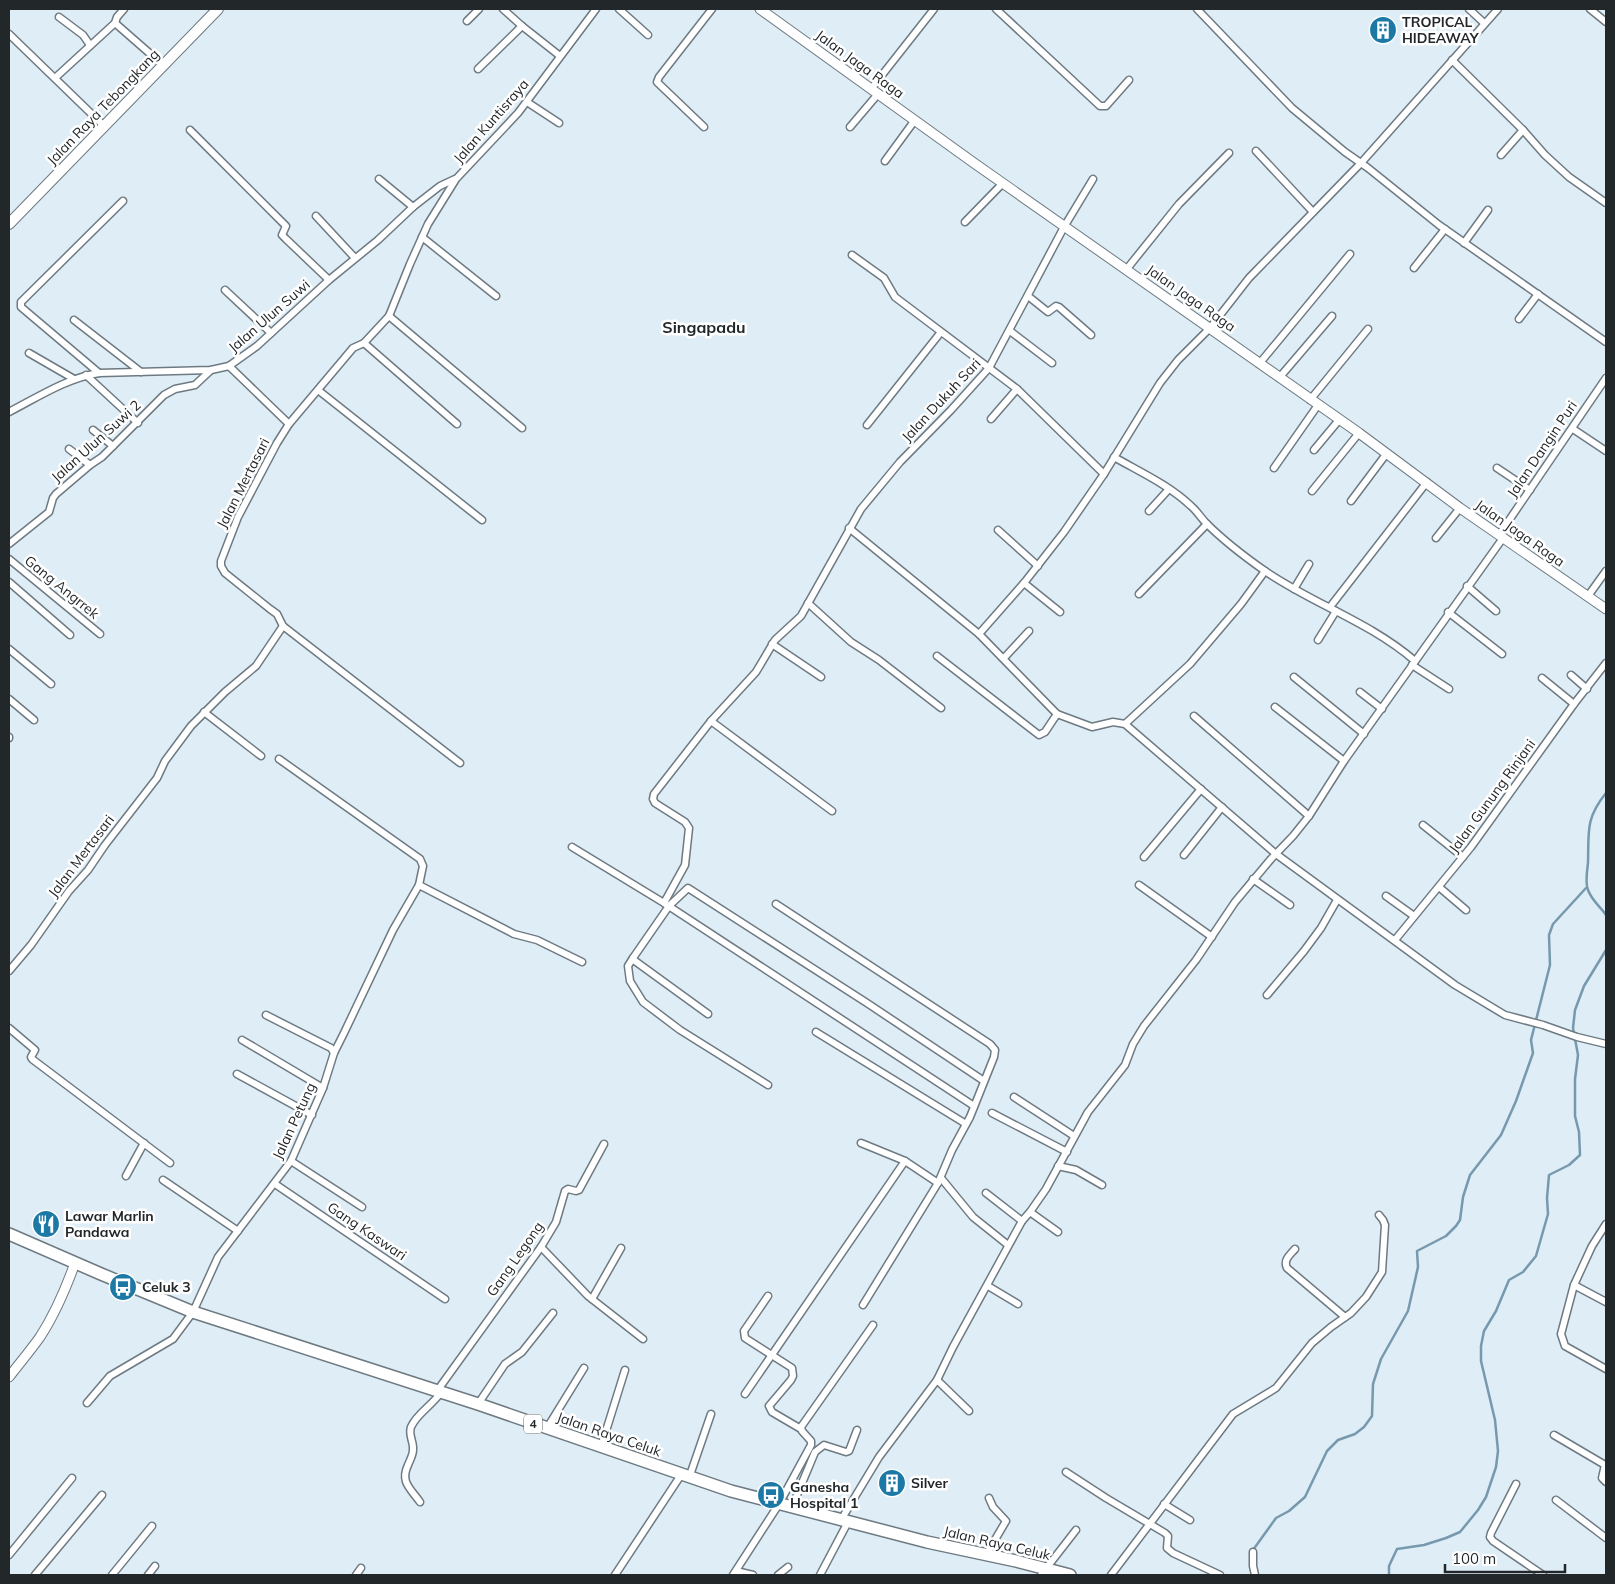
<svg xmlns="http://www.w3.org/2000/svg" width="1615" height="1584" viewBox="0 0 1615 1584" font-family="Mulish,sans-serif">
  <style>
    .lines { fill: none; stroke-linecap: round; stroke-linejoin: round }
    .stream { stroke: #7799ae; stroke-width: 2.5 }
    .street-casing { stroke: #6e7a82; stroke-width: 9 }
    .secondary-casing { stroke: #6e7a82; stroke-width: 11 }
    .primary-casing { stroke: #6e7a82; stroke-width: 12 }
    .highway-casing { stroke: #6e7a82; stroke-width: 14 }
    .street { stroke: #fff; stroke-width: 6 }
    .secondary { stroke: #fff; stroke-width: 9 }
    .primary { stroke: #fff; stroke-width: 10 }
    .highway { stroke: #fff; stroke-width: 11 }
    .labels { text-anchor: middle; stroke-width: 5; stroke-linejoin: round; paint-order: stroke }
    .shield { fill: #fff; stroke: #64686a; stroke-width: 1 }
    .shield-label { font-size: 12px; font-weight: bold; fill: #22272a }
    .poi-label { font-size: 14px; font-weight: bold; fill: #22272a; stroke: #fff; text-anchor: start }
    .street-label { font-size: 14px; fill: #22272a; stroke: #fff }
    .quarter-label { font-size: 16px; font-weight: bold; fill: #22272a; stroke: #fff }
  </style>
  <rect width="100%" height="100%" fill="#dfedf6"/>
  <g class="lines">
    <g class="stream">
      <path d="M1606,793C1585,819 1589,832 1588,863C1587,871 1585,883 1588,890C1592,901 1600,906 1606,915"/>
      <polyline points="1253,1550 1276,1518 1289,1511 1305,1497 1327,1451 1338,1440 1355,1434 1364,1427 1372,1416 1373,1384 1381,1359 1408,1311 1418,1267 1417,1251 1446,1236 1456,1226 1460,1220 1463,1197 1470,1175 1501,1135 1516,1101 1533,1053 1531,1040 1550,965 1549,935 1553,924 1586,888"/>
      <polyline points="1389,1575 1389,1566 1397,1549 1424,1545 1446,1538 1460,1532 1478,1510 1486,1497 1496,1467 1498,1451 1495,1420 1481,1361 1481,1346 1484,1331 1496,1311 1509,1280 1523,1272 1536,1256 1548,1214 1547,1198 1549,1175 1569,1165 1580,1155 1579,1132 1575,1116 1575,1079 1578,1055 1573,1028 1575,1010 1584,986 1606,950"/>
    </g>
    <g class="street-casing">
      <g id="street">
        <polyline points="503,9 522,26 560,56"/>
        <polyline points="619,9 648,35"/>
        <polyline points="996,9 1100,106 1106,106 1129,80"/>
        <polyline points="1197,9 1292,108 1345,152 1368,168 1439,225 1606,342"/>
        <polyline points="1469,9 1484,23"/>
        <polyline points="1590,9 1606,22"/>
        <polyline points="59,17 83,35 90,45"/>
        <polyline points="467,21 479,9"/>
        <polyline points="115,23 163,65"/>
        <polyline points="9,34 103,125"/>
        <polyline points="1452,60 1523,130 1545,155 1569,177 1606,203"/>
        <polyline points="478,69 522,26"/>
        <polyline points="55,78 115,23 117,17 124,9"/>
        <polyline points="871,89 934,9"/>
        <polyline points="527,102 559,123"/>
        <polyline points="704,127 657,82 659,77 712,9"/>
        <polyline points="850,127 878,94"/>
        <polyline points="190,130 286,226 282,235 286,239 329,280"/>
        <polyline points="1256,151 1313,212"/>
        <polyline points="1501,155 1523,130"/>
        <polyline points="885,161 915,120"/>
        <polyline points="379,179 413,207"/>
        <polyline points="316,216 355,258"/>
        <polyline points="965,222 1003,183"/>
        <polyline points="422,237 496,296"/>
        <polyline points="1464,243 1488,210"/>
        <polyline points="852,255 884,278 895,297 1017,389 1104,474"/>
        <polyline points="1414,268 1445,229"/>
        <polyline points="1126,270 1179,204 1229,153"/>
        <polyline points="225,290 271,333"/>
        <polyline points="1028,296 1048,312 1056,306 1059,307 1091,335"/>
        <polyline points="389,316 522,428"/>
        <polyline points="1519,319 1538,294"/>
        <polyline points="74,320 141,372"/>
        <polyline points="1010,331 1052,363"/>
        <polyline points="364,343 457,424"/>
        <polyline points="29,353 74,379"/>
        <polyline points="1259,364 1350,254"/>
        <polyline points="229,366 289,424"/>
        <polyline points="99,373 21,307 21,302 123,201"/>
        <polyline points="86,375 138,423"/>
        <polyline points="1279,378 1332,316"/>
        <polyline points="318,390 482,520"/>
        <polyline points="1310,400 1368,329"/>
        <path d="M9,412C38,397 67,378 99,373L211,370L229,366L257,346L329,280L378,240L413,207L440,186L455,179"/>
        <polyline points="991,419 1017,389"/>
        <polyline points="867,425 941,332"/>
        <polyline points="1573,429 1606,451"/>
        <polyline points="93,430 113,446"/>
        <polyline points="69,449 90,465"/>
        <polyline points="1314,450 1339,420"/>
        <path d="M1114,457C1140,472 1169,485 1191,506C1197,511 1201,518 1206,523C1224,541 1245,557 1265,571C1313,604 1370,622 1415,661"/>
        <polyline points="1274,468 1318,405"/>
        <polyline points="1497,468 1530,490"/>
        <polyline points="1312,491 1359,433"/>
        <polyline points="1351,501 1387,453"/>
        <polyline points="1149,511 1169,489"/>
        <polyline points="849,528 979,634 1057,714 1092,727 1113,722 1125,724 1276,854 1455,985 1505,1015 1543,1025 1577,1037 1606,1044"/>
        <polyline points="998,530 1038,566"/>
        <polyline points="1499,535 1606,378"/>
        <polyline points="1436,538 1460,508"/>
        <polyline points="9,544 49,512 53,498 56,494 90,465 102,457 164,395 175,389 195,385 211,370"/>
        <polyline points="9,559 100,634"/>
        <polyline points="9,582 70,635"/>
        <polyline points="1024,583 1060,612"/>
        <polyline points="1467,586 1496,611"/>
        <polyline points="1294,589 1309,564"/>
        <polyline points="1139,594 1207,524"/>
        <polyline points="1588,596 1606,571"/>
        <polyline points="808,603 851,642 879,660 941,708"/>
        <polyline points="1330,607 1427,482"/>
        <polyline points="1448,612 1502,654"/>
        <polyline points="979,634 1024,583 1064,532 1104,474 1160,383 1178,360 1210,328 1249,278 1361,163 1498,9"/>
        <polyline points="1318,640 1336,611"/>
        <polyline points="772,644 821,677"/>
        <polyline points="9,649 51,684"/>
        <polyline points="937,656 1039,735 1045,732 1057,714"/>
        <polyline points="1004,658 1029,631"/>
        <polyline points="1412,665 1449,689"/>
        <polyline points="1571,675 1587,689"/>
        <polyline points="1294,677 1364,734"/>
        <polyline points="1542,678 1574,704"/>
        <polyline points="1360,692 1382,709"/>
        <polyline points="9,699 34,720"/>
        <polyline points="1275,707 1344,761"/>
        <polyline points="204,712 261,756"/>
        <polyline points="1194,716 1309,816"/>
        <polyline points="711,721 832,811"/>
        <polyline points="1125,724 1190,664 1241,604 1265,571"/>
        <polyline points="9,737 9,738"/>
        <polyline points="460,763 283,626 277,614 270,609 225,573 221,566 221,561 238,517 277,443 289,424 353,348 364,343 389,316 410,264 428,224 456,179 518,113 596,9"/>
        <polyline points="1423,825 1463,857"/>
        <polyline points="572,847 664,903 974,1106"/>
        <polyline points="1184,855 1222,807"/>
        <polyline points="1144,857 1201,789"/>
        <polyline points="1253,879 1290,905"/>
        <polyline points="419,885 514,934 537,940 582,962"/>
        <polyline points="1139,885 1212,937"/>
        <polyline points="1439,887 1466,910"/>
        <polyline points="1386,896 1414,916"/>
        <polyline points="664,903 685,865 689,828 685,822 655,803 653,799 654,794 711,721 756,672 775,640 801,616 861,509 900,462 951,410 989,368 1064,227 1093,179"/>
        <polyline points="776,904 990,1044 995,1050 994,1057 970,1117 952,1150 938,1183 905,1161 861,1143"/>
        <polyline points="1395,940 1471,847 1574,704 1606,663"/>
        <polyline points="633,958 628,966 630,981 643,1002 680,1030 768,1085"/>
        <polyline points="9,971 31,945 69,891 88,870 105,845 157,778 165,761 191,726 225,692 256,666 283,626"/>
        <polyline points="1267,995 1304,951 1321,928 1337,900"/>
        <polyline points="708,1014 635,961 633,958 669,906 688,888 867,1003 984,1081"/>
        <polyline points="266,1015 331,1048 334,1053"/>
        <polyline points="9,1028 35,1050 31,1057 32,1059 170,1163"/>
        <polyline points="816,1032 966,1124"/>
        <polyline points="242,1040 323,1088"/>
        <polyline points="237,1074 312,1115"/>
        <polyline points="1014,1097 1074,1136"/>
        <polyline points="992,1113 1067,1152"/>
        <polyline points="291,1161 362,1207"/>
        <polyline points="1058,1166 1076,1170 1102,1185"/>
        <polyline points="126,1176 144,1143"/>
        <polyline points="941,1178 973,1217 1008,1245"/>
        <polyline points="163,1180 238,1231"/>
        <polyline points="275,1184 445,1299"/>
        <polyline points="986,1193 1022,1221"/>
        <polyline points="1030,1212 1058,1232"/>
        <polyline points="1606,1224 1592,1246 1574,1285 1561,1334 1565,1346 1606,1369"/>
        <polyline points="541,1247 588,1296 643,1339"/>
        <path d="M1295,1249C1290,1255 1283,1260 1287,1268L1345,1317"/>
        <polyline points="1574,1285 1606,1302"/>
        <polyline points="988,1286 1018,1304"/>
        <polyline points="768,1296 744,1331 745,1338 792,1368 793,1376 791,1380 769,1406 772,1412 801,1429"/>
        <polyline points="592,1299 621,1248"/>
        <polyline points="863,1305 938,1183"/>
        <polyline points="937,1380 969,1411"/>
        <polyline points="437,1391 541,1247 556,1222 565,1191 568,1189 576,1191 579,1190 604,1144"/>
        <polyline points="745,1394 905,1161"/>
        <polyline points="87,1403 110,1376 173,1339 193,1312 218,1257 291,1161 323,1088 334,1053 344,1033 393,930 419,885 423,866 420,859 279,759"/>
        <polyline points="478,1404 505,1364 522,1352 553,1313"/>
        <polyline points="547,1428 584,1368"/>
        <polyline points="1554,1435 1605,1465 1602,1478 1606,1482"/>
        <polyline points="601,1447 625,1370"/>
        <polyline points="1066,1472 1106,1498 1165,1533 1168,1536 1167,1548 1173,1553 1220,1575"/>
        <polyline points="689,1478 711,1414"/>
        <polyline points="1516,1484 1491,1533 1490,1537 1493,1541 1543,1575"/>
        <polyline points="1556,1500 1606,1538"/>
        <path d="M420,1502C410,1488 400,1482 408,1465C410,1460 413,1455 413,1450C414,1442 408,1435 411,1427C417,1413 433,1405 441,1392"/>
        <polyline points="1164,1504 1190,1520"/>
        <polyline points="792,1507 815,1452 824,1445 846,1452 849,1451 857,1430"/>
        <polyline points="841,1520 879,1457 937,1380 953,1347 1022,1221 1030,1212 1046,1189 1088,1112 1125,1065 1133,1044 1144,1026 1196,960 1235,902 1271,859 1293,836 1309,816 1344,761 1503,538"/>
        <polyline points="1253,1552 1253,1566 1255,1575"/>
        <polyline points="9,1555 72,1478"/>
        <polyline points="986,1555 1006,1521 993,1507 989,1498"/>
        <polyline points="736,1571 753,1575"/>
        <polyline points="35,1575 102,1495"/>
        <polyline points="112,1575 152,1526"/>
        <polyline points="148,1575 155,1566"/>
        <polyline points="356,1575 361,1568"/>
        <polyline points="615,1575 681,1475"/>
        <polyline points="733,1575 779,1504 811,1445 811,1441 802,1431 801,1427 873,1325"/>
        <polyline points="778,1575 788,1567"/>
        <polyline points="820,1575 848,1522"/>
        <polyline points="1041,1575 1076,1530"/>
        <polyline points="1111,1575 1233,1414 1276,1388 1312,1343 1331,1327 1351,1313 1366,1297 1382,1272 1385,1225 1383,1220 1379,1215"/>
      </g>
    </g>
    <g class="secondary-casing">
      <g id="secondary">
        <polyline points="760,9 974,163 1359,433 1460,508 1606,609"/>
        <path d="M9,1377C19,1364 30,1351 40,1337C55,1314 66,1288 75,1263"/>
      </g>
    </g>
    <g class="primary-casing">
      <polyline id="primary" points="9,224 218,9"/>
    </g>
    <g class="highway-casing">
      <polyline id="highway" points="9,1234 101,1274 193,1312 478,1404 731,1491 927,1542 1016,1561 1070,1575"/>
    </g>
    <use href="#street" class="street"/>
    <use href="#secondary" class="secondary"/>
    <use href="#primary" class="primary"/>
    <use href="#highway" class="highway"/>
  </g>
  <defs>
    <g id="building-disc" transform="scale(1.4375)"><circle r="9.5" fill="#1c79a6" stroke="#fff"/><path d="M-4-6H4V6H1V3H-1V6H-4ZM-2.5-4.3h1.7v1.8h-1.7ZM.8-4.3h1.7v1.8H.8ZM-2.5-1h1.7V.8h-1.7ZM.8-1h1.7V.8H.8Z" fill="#fff"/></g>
    <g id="restaurant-disc" transform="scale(1.4375)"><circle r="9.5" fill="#1c79a6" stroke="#fff"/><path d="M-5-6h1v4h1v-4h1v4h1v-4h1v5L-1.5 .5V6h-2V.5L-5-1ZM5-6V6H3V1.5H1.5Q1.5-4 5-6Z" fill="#fff"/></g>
    <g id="bus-disc" transform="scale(1.4375)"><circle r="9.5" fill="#1c79a6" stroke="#fff"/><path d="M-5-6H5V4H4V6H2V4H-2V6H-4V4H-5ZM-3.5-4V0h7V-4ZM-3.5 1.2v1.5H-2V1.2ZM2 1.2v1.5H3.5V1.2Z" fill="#fff"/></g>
  </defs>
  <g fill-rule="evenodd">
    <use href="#building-disc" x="1383" y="30"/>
    <use href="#restaurant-disc" x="46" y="1224"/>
    <use href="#bus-disc" x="123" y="1287"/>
    <use href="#building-disc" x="892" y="1483"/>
    <use href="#bus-disc" x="771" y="1495"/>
  </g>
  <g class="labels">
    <rect class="shield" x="524" y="1414.5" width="18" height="19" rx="4"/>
    <g class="shield-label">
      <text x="533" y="1428">4</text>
    </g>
    <g class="poi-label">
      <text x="1402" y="27">TROPICAL<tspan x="1402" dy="16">HIDEAWAY</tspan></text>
      <text x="65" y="1221">Lawar Marlin<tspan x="65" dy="16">Pandawa</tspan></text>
      <text x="142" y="1292">Celuk 3</text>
      <text x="911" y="1488">Silver</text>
      <text x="790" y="1492">Ganesha<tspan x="790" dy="16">Hospital 1</tspan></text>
    </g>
    <g class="street-label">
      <text transform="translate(860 64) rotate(36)" y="5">Jalan Jaga Raga</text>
      <text transform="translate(103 107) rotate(-46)" y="5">Jalan Raya Tebongkang</text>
      <text transform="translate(491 121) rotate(-49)" y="5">Jalan Kuntisraya</text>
      <text transform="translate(1191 298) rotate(35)" y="5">Jalan Jaga Raga</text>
      <text transform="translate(269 316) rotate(-41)" y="5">Jalan Ulun Suwi</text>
      <text transform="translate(941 400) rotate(-47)" y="5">Jalan Dukuh Sari</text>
      <text transform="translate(96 441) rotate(-42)" y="5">Jalan Ulun Suwi 2</text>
      <text transform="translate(1542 449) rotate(-56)" y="5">Jalan Dangin Puri</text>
      <text transform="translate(243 483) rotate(-63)" y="5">Jalan Mertasari</text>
      <text transform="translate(1520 533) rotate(35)" y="5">Jalan Jaga Raga</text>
      <text transform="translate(62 587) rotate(39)" y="5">Gang Angrrek</text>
      <text transform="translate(1492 796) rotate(-54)" y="5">Jalan Gunung Rinjani</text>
      <text transform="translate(81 856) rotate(-53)" y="5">Jalan Mertasari</text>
      <text transform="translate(294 1121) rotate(-65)" y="5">Jalan Petung</text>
      <text transform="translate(367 1231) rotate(34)" y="5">Gang Kaswari</text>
      <text transform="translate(515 1259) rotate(-55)" y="5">Gang Legong</text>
      <text transform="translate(609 1434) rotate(19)" y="5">Jalan Raya Celuk</text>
      <text transform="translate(997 1543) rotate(13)" y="5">Jalan Raya Celuk</text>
    </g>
    <g class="quarter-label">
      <text x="704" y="333">Singapadu</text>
    </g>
  </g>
  <rect width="1615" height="1584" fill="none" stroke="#22272a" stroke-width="20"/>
  <path d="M1445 1564v8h120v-8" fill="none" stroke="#22272a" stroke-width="2.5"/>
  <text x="1452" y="1564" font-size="15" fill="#22272a" stroke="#ffffff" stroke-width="4" paint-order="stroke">100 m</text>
</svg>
